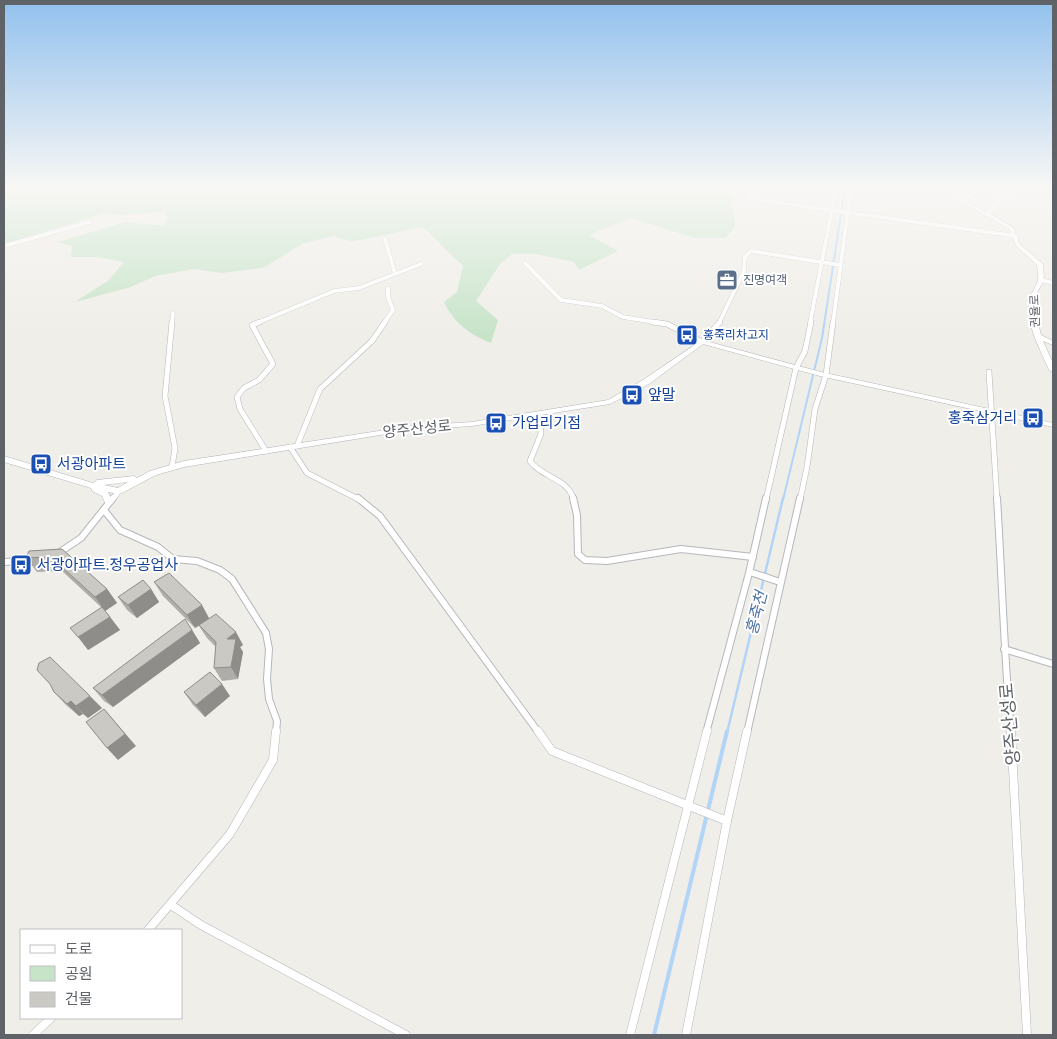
<svg xmlns="http://www.w3.org/2000/svg" width="1057" height="1039" viewBox="0 0 1057 1039" font-family="'PT Sans','Noto Sans KR',sans-serif">
  <style>
    .green { fill: #c7e4c9 }
    .lines { fill: none; stroke-linecap: round; stroke-linejoin: round }
    .stream-far2 { stroke: #b1d4f7; stroke-width: 2 }
    .stream-far1 { stroke: #b1d4f7; stroke-width: 2.5 }
    .stream { stroke: #b1d4f7; stroke-width: 4 }
    .street-far3-casing { stroke: #b5b7bb; stroke-width: 4.5 }
    .street-far2-casing { stroke: #b5b7bb; stroke-width: 6 }
    .street-far1-casing { stroke: #b5b7bb; stroke-width: 8 }
    .street-casing { stroke: #b5b7bb; stroke-width: 9 }
    .secondary-casing { stroke: #b4b6ba; stroke-width: 1 }
    .street-far3 { stroke: #fff; stroke-width: 4 }
    .street-far2 { stroke: #fff; stroke-width: 5 }
    .street-far1 { stroke: #fff; stroke-width: 6 }
    .street { stroke: #fff; stroke-width: 8 }
    .secondary { fill: #fff; fill-rule: evenodd }
    .wall { fill: #afada9 }
    .shaded-wall { fill: #8e8d89 }
    .building { fill: #cbc9c4; stroke: #8e8d89 }
    .labels { text-anchor: middle; stroke-width: 4; stroke-linejoin: round; paint-order: stroke }
    .far-service-label { font-size: 12px; fill: #4e5e75; stroke: #fff; text-anchor: start }
    .far-street-label { font-size: 12px; fill: #5f6266; stroke: #fff }
    .far-transit-label { font-size: 12px; fill: #164399; stroke: #fff; text-anchor: start }
    .transit-label { font-size: 15px; fill: #164399; stroke: #fff; text-anchor: start }
    .street-label { font-size: 15px; fill: #5f6266; stroke: #fff }
    .water-label { font-size: 16px; font-style: italic; fill: #4d74a8; stroke: #fff }
    .near-street-label { font-size: 18px; fill: #5f6266; stroke: #fff }
  </style>
  <rect width="100%" height="100%" fill="#efeee8"/>
  <path class="green" d="M19,188H719L731,196L735,227L725,238H695L631,218L589,235L618,251L579,270L574,262L536,254H512L500,264L476,301L498,320L491,343C469,334 454,323 444,302L457,292L463,266L423,227L351,242L334,236L302,244L263,268L222,273L194,269L155,276L131,287L75,302L109,280L124,262L97,257H71L72,246L57,242L126,222L163,226L168,217L164,212L124,215L102,214L4,244V195Z"/>
  <g class="lines">
    <polyline class="stream-far2" points="783,500 822,338 845,188"/>
    <polyline class="stream-far1" points="727,733 783,498"/>
    <polyline class="stream" points="654,1035 727,731"/>
    <g class="street-far3-casing">
      <g id="street-far3">
        <polyline points="754,188 748,195 751,199 1016,236"/>
        <polyline points="964,201 979,188"/>
        <polyline points="988,214 999,199 1019,188"/>
        <polyline points="385,239 395,274"/>
        <polyline points="4,246 90,222"/>
        <polyline points="525,263 561,300 602,306 623,317 660,323"/>
        <polyline points="1041,280 1053,283"/>
        <polyline points="172,323 173,313"/>
        <polyline points="257,323 334,291 359,288 421,264"/>
        <polyline points="384,323 393,310 388,297 388,288"/>
        <polyline points="719,323 744,271 745,257 751,251 840,265"/>
        <polyline points="810,323 836,188"/>
        <polyline points="833,323 851,188"/>
      </g>
    </g>
    <g class="street-far2-casing">
      <g id="street-far2">
        <polyline points="260,322 252,325 273,364 259,380 244,388 237,397 240,409 266,451"/>
        <polyline points="652,322 667,324 702,342 720,322"/>
        <polyline points="989,372 997,500"/>
        <path d="M539,414L541,434L530,461C542,478 567,477 574,500"/>
        <polyline points="297,446 320,389 372,341 385,322"/>
        <polyline points="290,447 307,473 360,500"/>
        <polyline points="172,467 175,448 165,396 172,322"/>
        <polyline points="112,500 119,491"/>
        <polyline points="766,500 796,368 805,351 811,322"/>
        <polyline points="800,500 807,467 815,409 826,375 833,322"/>
      </g>
    </g>
    <g class="street-far1-casing">
      <g id="street-far1">
        <polyline points="358,498 380,516 539,733"/>
        <polyline points="573,498 577,515 578,554 585,560 607,561 681,549 753,557"/>
        <path d="M997,498C1002,577 1004,655 1011,733"/>
        <polyline points="104,510 120,530 158,547 173,559 197,561 220,570 232,579 266,633 269,649 267,679 269,699 277,721 276,733"/>
        <polyline points="57,554 81,538 113,498"/>
        <polyline points="4,562 34,560"/>
        <polyline points="750,572 780,582"/>
        <polyline points="1004,649 1053,664"/>
        <polyline points="706,733 749,573 766,498"/>
        <polyline points="747,733 800,498"/>
      </g>
    </g>
    <g class="street-casing">
      <g id="street">
        <polyline points="538,731 552,751 727,821"/>
        <polyline points="1011,731 1027,1035"/>
        <polyline points="171,905 201,925 406,1035"/>
        <polyline points="148,930 230,834 273,760 276,731"/>
        <polyline points="33,1035 51,1018"/>
        <polyline points="630,1035 707,731"/>
        <polyline points="686,1035 727,821 747,731"/>
      </g>
    </g>
    <g class="secondary-casing">
      <g id="secondary">
        <path d="M937,188H943L1013,227L1020,244L1043,264L1044,280L1038,291L1035,302L1036,314L1041,335L1053,341V345L1043,341L1053,363V372L1049,370C1040,349 1027,327 1029,303C1030,293 1036,288 1038,280C1039,276 1037,269 1037,265L1016,246L1009,229Z"/>
        <path d="M702,340L821,372L1053,423V427L820,376L703,344L649,384L610,404L472,426L411,430L184,467L156,475L122,493L119,494L108,492L113,503L109,506L106,505L102,496L92,491L91,488L4,462V456L93,483L97,480L134,476L137,478L150,471L184,461L411,426L472,422L608,400L643,380ZM128,482L118,488L104,485Z"/>
      </g>
    </g>
    <use href="#street-far3" class="street-far3"/>
    <use href="#street-far2" class="street-far2"/>
    <use href="#street-far1" class="street-far1"/>
    <use href="#street" class="street"/>
    <use href="#secondary" class="secondary"/>
  </g>
  <g class="wall">
    <polygon points="62,549 107,589 117,603 105,611 103,608 120,630 88,650 102,608 62,571 37,572 26,558"/>
    <polygon points="154,582 209,618 243,645 240,647 243,652 238,679 222,681 214,668 216,647 207,638 199,626 195,628 163,596"/>
    <polygon points="151,589 159,602 137,618 127,610 118,597"/>
    <polygon points="192,630 200,643 113,707 104,701 93,688"/>
    <polygon points="50,684 102,708 88,718 83,714 79,716 66,705 54,692"/>
    <polygon points="184,692 230,696 205,717 193,705"/>
  </g>
  <g class="shaded-wall">
    <polygon points="107,589 117,603 105,611 95,597"/>
    <polygon points="151,589 159,602 137,618 128,605"/>
    <polygon points="202,605 209,618 195,628 187,615"/>
    <polygon points="110,617 120,630 88,650 78,637"/>
    <polygon points="192,630 200,643 113,707 102,695"/>
    <polygon points="236,632 243,645 240,647 243,652 238,679 231,667 227,639"/>
    <polygon points="222,684 230,696 205,717 196,705"/>
    <polygon points="90,696 102,708 88,718 76,706"/>
    <polygon points="71,701 83,714 79,716 67,704"/>
    <polygon points="104,709 136,746 118,760 107,748"/>
  </g>
  <g class="building">
    <polygon points="62,549 107,589 95,597 51,557 26,558 29,551"/>
    <polygon points="169,573 202,605 187,615 154,582"/>
    <polygon points="143,580 151,589 128,605 118,597"/>
    <polygon points="102,607 110,617 78,637 70,628"/>
    <polygon points="216,614 236,632 227,639 236,639 231,667 214,668 216,642 199,625"/>
    <polygon points="185,619 192,630 102,695 93,688"/>
    <polygon points="50,657 90,696 76,706 71,701 67,704 54,692 50,684 37,670 39,663"/>
    <polygon points="210,672 222,684 196,705 184,692"/>
    <polygon points="104,709 125,734 107,748 86,722"/>
  </g>
  <linearGradient id="sky" x2="0" y2="1"><stop stop-color="#92c1ee"/><stop offset="0.56" stop-color="#f8f7f5"/><stop offset="1" stop-color="#f8f7f5" stop-opacity="0"/></linearGradient>
  <rect width="1057" height="334" fill="url(#sky)"/>
  <defs>
    <g id="office-square" transform="scale(1.125)"><rect x="-9" y="-9" width="18" height="18" rx="4" fill="#5c6f8a" stroke="#fff"/><path d="M-6-3h4V-5.5h4V-3h4V5H-6ZM-1-4.5V-3h2v-1.5ZM-6 0V1H6V0Z" fill="#fff"/></g>
    <g id="bus-square" transform="scale(1.125)"><rect x="-9" y="-9" width="18" height="18" rx="4" fill="#1a4fb4" stroke="#fff"/><path d="M-5-6H5V4H4V6H2V4H-2V6H-4V4H-5ZM-3.5-4V0h7V-4ZM-3.5 1.2v1.5H-2V1.2ZM2 1.2v1.5H3.5V1.2Z" fill="#fff"/></g>
  </defs>
  <g fill-rule="evenodd">
    <use href="#office-square" x="727" y="280"/>
    <use href="#bus-square" x="687" y="335"/>
    <use href="#bus-square" x="632" y="395"/>
    <use href="#bus-square" x="1033" y="418"/>
    <use href="#bus-square" x="496" y="423"/>
    <use href="#bus-square" x="41" y="464"/>
    <use href="#bus-square" x="21" y="565"/>
  </g>
  <g class="labels">
    <g class="far-service-label">
      <text x="743" y="284">진명여객</text>
    </g>
    <g class="far-street-label">
      <text transform="translate(1035 311) rotate(-92)" y="4">권율로</text>
    </g>
    <g class="far-transit-label">
      <text x="703" y="339">홍죽리차고지</text>
    </g>
    <g class="transit-label">
      <text x="648" y="400">앞말</text>
      <text x="1017" y="423" text-anchor="end">홍죽삼거리</text>
      <text x="512" y="428">가업리기점</text>
      <text x="57" y="469">서광아파트</text>
      <text x="37" y="570">서광아파트.정우공업사</text>
    </g>
    <g class="street-label">
      <text transform="translate(417 429) rotate(-6)" y="5">양주산성로</text>
    </g>
    <g class="water-label">
      <text transform="translate(756 613) rotate(-76)" y="6">홍죽천</text>
    </g>
    <g class="near-street-label">
      <text transform="translate(1010 724) rotate(-95)" y="6">양주산성로</text>
    </g>
  </g>
  <rect width="1057" height="1039" fill="none" stroke="#5f6266" stroke-width="10"/>
  <rect x="20" y="929" width="162" height="90" fill="#ffffff" stroke="#bfc0c2"/>
  <rect x="30" y="945" width="25" height="8" fill="#ffffff" stroke="#bfc0c2"/>
  <text x="65" y="954" font-size="15" fill="#5f6266">도로</text>
  <rect x="30" y="966" width="25" height="15" fill="#c7e4c9" stroke="#bfc0c2"/>
  <text x="65" y="979" font-size="15" fill="#5f6266">공원</text>
  <rect x="30" y="992" width="25" height="15" fill="#cbc9c4" stroke="#bfc0c2"/>
  <text x="65" y="1004" font-size="15" fill="#5f6266">건물</text>
</svg>
